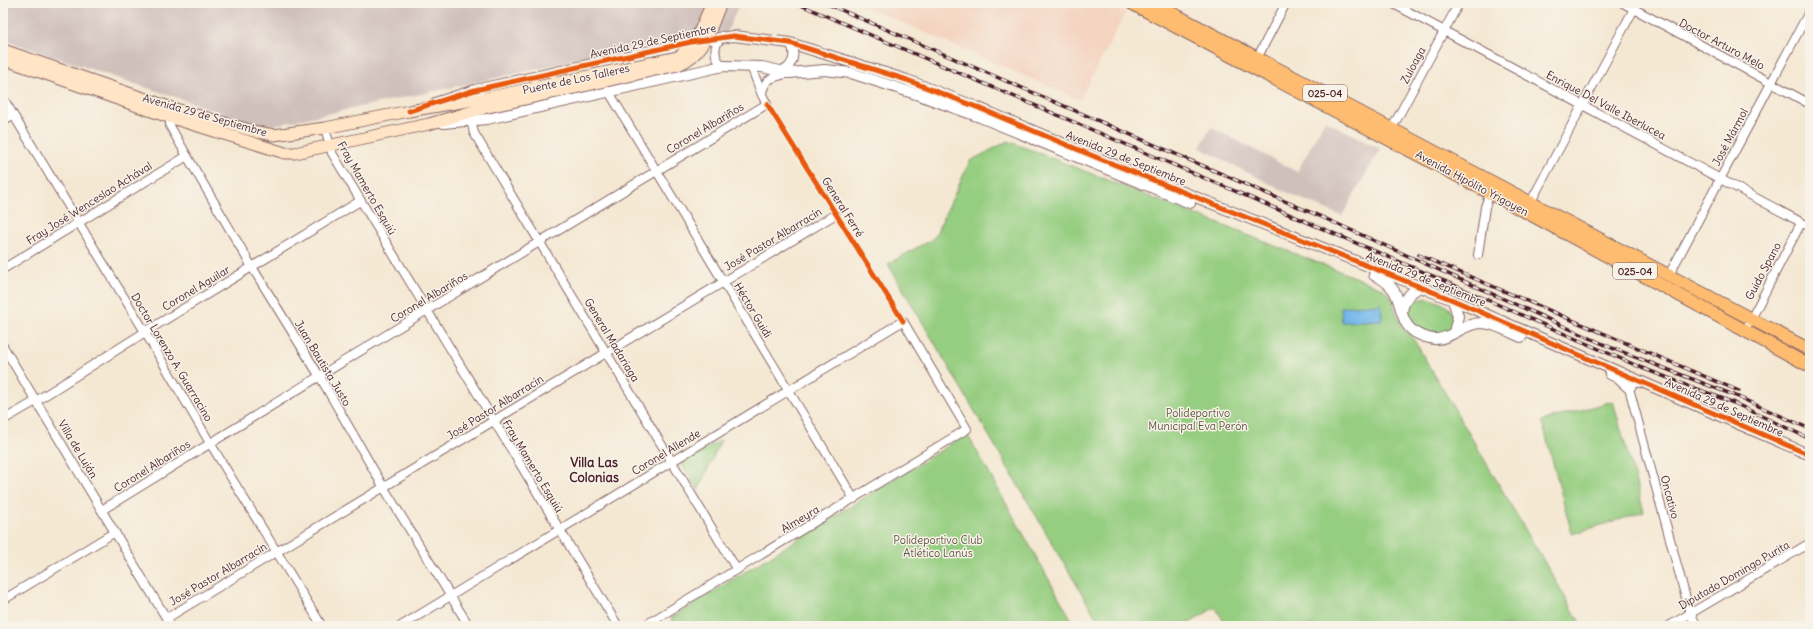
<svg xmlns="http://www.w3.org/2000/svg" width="1813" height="629" viewBox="0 0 1813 629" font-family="Delius,sans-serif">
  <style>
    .built { fill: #f4d3c0 }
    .industrial { fill: #d0c0bc }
    .green { fill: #96ce81; stroke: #707656 }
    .water { fill: #75b8eb; stroke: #606c8b }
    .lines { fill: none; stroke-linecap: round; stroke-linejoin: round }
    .minor-casing { stroke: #866566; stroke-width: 10 }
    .tertiary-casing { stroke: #866566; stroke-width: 12 }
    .secondary-casing { stroke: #866566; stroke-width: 13 }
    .primary-casing { stroke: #866566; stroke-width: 14 }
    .minor { stroke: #fff; stroke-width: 8 }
    .tertiary { stroke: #fff; stroke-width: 10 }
    .secondary { stroke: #ffe4c6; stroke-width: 11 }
    .primary { stroke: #febc70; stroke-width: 12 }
    .rail-casing { stroke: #4a1f2b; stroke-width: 3.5 }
    .rail { stroke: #f7f3e8; stroke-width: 2; stroke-dasharray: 6; stroke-linecap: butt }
    .secondary-bridge-casing { stroke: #866566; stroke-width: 13; stroke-linecap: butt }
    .secondary-bridge { stroke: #ffe4c6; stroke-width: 11 }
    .cycleway-casing { stroke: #f7f3e8; stroke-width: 8 }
    .cycleway { stroke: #e8590c; stroke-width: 5 }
    .labels { text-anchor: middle; stroke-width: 3; stroke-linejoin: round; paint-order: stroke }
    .shield { fill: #f7f3e8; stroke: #7e5f64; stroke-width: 1 }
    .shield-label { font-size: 10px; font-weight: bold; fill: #4a1f2b }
    .street-label { font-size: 11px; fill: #4a1f2b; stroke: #f7f3e8 }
    .park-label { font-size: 11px; fill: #615445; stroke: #f7f3e8 }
    .quarter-label { font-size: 13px; font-weight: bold; fill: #4a1f2b; stroke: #f7f3e8 }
  </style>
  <rect width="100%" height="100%" fill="#f7f3e8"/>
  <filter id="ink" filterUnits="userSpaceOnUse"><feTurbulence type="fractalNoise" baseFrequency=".025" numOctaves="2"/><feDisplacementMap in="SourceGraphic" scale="8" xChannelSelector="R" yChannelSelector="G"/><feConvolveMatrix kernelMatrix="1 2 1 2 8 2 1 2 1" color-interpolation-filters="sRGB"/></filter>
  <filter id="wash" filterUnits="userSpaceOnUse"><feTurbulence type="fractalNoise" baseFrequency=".012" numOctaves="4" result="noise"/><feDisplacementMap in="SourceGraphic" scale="16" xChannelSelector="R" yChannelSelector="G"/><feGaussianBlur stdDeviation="0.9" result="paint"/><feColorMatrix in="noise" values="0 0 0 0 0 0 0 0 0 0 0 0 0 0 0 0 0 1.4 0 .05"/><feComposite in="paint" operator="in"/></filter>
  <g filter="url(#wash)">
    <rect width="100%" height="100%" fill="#f4e8d3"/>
    <polygon class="built" points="857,3 1109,3 1126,12 1080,100"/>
    <g class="industrial">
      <polygon points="3,3 740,3 724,38 688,37 585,57 539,69 265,127 3,40"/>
      <polygon points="1325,120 1380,149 1342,216 1292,195 1200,148 1211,127 1297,172"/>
    </g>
    <g class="green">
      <polygon points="1008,141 1382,288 1391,296 1401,327 1414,340 1582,626 1227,626 1215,607 1185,626 1101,626 888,264 934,238 970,161"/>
      <path d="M1428,298C1445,305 1454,305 1453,327C1438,341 1427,334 1411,326L1407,316L1408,307L1417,300Z"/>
      <polygon points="1613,401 1644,512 1572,534 1542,421"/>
      <polygon points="967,434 1075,626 676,626 671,618"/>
      <polygon points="721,440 698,490 681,463"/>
    </g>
    <polygon class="water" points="1381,304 1382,320 1342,322 1341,307"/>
  </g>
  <g filter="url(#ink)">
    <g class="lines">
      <g class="minor-casing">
        <g id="minor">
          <polyline points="1392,3 1810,227"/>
          <polyline points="1623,3 1810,104"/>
          <path d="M722,36C713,46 713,57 723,66"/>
          <polyline points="1255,62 1286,3"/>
          <path d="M781,72C793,66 797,55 790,43"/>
          <polyline points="609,92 854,499"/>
          <path d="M762,94C764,77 775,77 789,73"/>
          <polyline points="3,98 145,332 210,443 322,626"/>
          <polyline points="170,114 170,126 187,156 252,267 320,377 384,488 469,626"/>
          <polyline points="471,120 474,133 737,570"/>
          <polyline points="3,121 12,115"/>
          <polyline points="325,128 332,153 618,626"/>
          <polyline points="1390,132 1459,3"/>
          <polyline points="1528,207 1637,3"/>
          <polyline points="1478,255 1485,207 1490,193"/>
          <polyline points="3,269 187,156"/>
          <polyline points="1669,275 1810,10"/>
          <polyline points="1749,323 1801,223"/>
          <polyline points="3,346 171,626"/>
          <polyline points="1643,382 1636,383 1629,388 1690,613 1697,626"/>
          <polyline points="3,420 36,401 145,332 360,201"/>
          <polyline points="102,510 427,310 767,104 762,95 751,66"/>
          <polyline points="3,600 115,532"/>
          <polyline points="167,618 836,214"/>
          <polyline points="401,626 903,321 967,429 644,626"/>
          <polyline points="1669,626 1810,543"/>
        </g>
      </g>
      <g class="tertiary-casing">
        <g id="tertiary">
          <polyline points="435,103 475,90 691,42 734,36 790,43 907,80 979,108 1098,158 1453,300 1810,455"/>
          <polyline points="443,123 487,119 723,66 762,67 789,73 825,70 851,73 919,95 980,117 1190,203"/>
          <path d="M1374,275C1411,290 1391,323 1420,335C1425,337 1430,339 1435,339C1450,340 1464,323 1481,323C1494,323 1509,332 1521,337"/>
          <polyline points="1453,300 1458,316 1454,332"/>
          <path d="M1402,312C1404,299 1409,293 1420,287"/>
          <polyline points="1610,374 1618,378 1629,388"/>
        </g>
      </g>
      <g class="secondary-casing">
        <g id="secondary">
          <polyline points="3,50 172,108 257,132 274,135 325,128 409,111 485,98"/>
          <polyline points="3,59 169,117 285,153 295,153 429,124 484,108"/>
        </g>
      </g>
      <g class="primary-casing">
        <g id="primary">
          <polyline points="1131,3 1526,212 1810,366"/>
          <polyline points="1153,3 1810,350"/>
        </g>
      </g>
      <use href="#minor" class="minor"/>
      <use href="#tertiary" class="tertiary"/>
      <use href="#secondary" class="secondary"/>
      <use href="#primary" class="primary"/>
      <g class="rail-casing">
        <g id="rail">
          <polyline points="796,3 1440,279 1642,368 1734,403 1810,439"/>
          <polyline points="825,3 1324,218 1612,348 1736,396 1810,429"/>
          <polyline points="1419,255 1739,391"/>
        </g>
      </g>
      <use href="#rail" class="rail"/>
      <g class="secondary-bridge-casing">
        <g id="secondary-bridge">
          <polyline points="485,98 678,57 693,46 712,3"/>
          <path d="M484,108L678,65C707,52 709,30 721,3"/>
        </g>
      </g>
      <use href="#secondary-bridge" class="secondary-bridge"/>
      <g class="cycleway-casing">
        <g id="cycleway">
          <polyline points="767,104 903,321"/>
          <polyline points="409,111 475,90 691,42 734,36 790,43 907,80 979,108 1098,158 1453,300 1810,455"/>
        </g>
      </g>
      <use href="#cycleway" class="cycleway"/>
    </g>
  </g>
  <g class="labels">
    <g class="shield">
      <rect x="1303" y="85" width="44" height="16" rx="3"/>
      <rect x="1613" y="263" width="44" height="16" rx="3"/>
    </g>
    <g class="shield-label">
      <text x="1325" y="97">025-04</text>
      <text x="1635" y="275">025-04</text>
    </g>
    <g class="street-label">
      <text transform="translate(653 41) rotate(-12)" y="4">Avenida 29 de Septiembre</text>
      <text transform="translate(1722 44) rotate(28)" y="4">Doctor Arturo Melo</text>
      <text transform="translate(1413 65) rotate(-62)" y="4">Zuloaga</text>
      <text transform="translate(576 79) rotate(-12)" y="4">Puente de Los Talleres</text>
      <text transform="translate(1606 105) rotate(28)" y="4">Enrique Del Valle Iberlucea</text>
      <text transform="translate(205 115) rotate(16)" y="4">Avenida 29 de Septiembre</text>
      <text transform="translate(705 128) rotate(-31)" y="4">Coronel Albariños</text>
      <text transform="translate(1730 137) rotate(-62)" y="4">José Mármol</text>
      <text transform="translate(1126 158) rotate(22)" y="4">Avenida 29 de Septiembre</text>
      <text transform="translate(1472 183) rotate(28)" y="4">Avenida Hipólito Yrigoyen</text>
      <text transform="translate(367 188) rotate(60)" y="4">Fray Mamerto Esquiú</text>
      <text transform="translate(89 203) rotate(-32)" y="4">Fray José Wenceslao Achával</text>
      <text transform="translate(843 207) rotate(58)" y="4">General Ferré</text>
      <text transform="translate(773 239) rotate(-31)" y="4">José Pastor Albarracín</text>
      <text transform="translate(1763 271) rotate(-62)" y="4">Guido Spano</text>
      <text transform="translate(1426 279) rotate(22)" y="4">Avenida 29 de Septiembre</text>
      <text transform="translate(196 288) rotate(-31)" y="4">Coronel Aguilar</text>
      <text transform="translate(429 297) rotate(-31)" y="4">Coronel Albariños</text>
      <text transform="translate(753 310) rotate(59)" y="4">Héctor Guidi</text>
      <text transform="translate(612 340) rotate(59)" y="4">General Madariaga</text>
      <text transform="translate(172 357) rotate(59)" y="4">Doctor Lorenzo A. Guarracino</text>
      <text transform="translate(323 363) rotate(59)" y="4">Juan Bautista Justo</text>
      <text transform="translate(495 407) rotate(-32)" y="4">José Pastor Albarracín</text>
      <text transform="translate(1724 407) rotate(24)" y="4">Avenida 29 de Septiembre</text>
      <text transform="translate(78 449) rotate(59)" y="4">Villa de Luján</text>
      <text transform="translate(666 452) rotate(-31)" y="4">Coronel Allende</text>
      <text transform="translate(152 466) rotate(-32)" y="4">Coronel Albariños</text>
      <text transform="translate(533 466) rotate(59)" y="4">Fray Mamerto Esquiú</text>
      <text transform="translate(1670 497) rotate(75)" y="4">Oncativo</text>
      <text transform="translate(800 519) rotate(-31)" y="4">Almeyra</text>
      <text transform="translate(218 574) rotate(-31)" y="4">José Pastor Albarracín</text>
      <text transform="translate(1734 575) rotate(-30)" y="4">Diputado Domingo Purita</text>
    </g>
    <g class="park-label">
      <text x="1198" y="417">Polideportivo<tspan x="1198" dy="13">Municipal Eva Perón</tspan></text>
      <text x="938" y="544">Polideportivo Club<tspan x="938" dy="13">Atlético Lanús</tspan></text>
    </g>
    <g class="quarter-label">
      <text x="594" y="467">Villa Las<tspan x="594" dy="15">Colonias</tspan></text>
    </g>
  </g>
  <rect width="1813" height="629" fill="none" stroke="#f7f3e8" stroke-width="16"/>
</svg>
